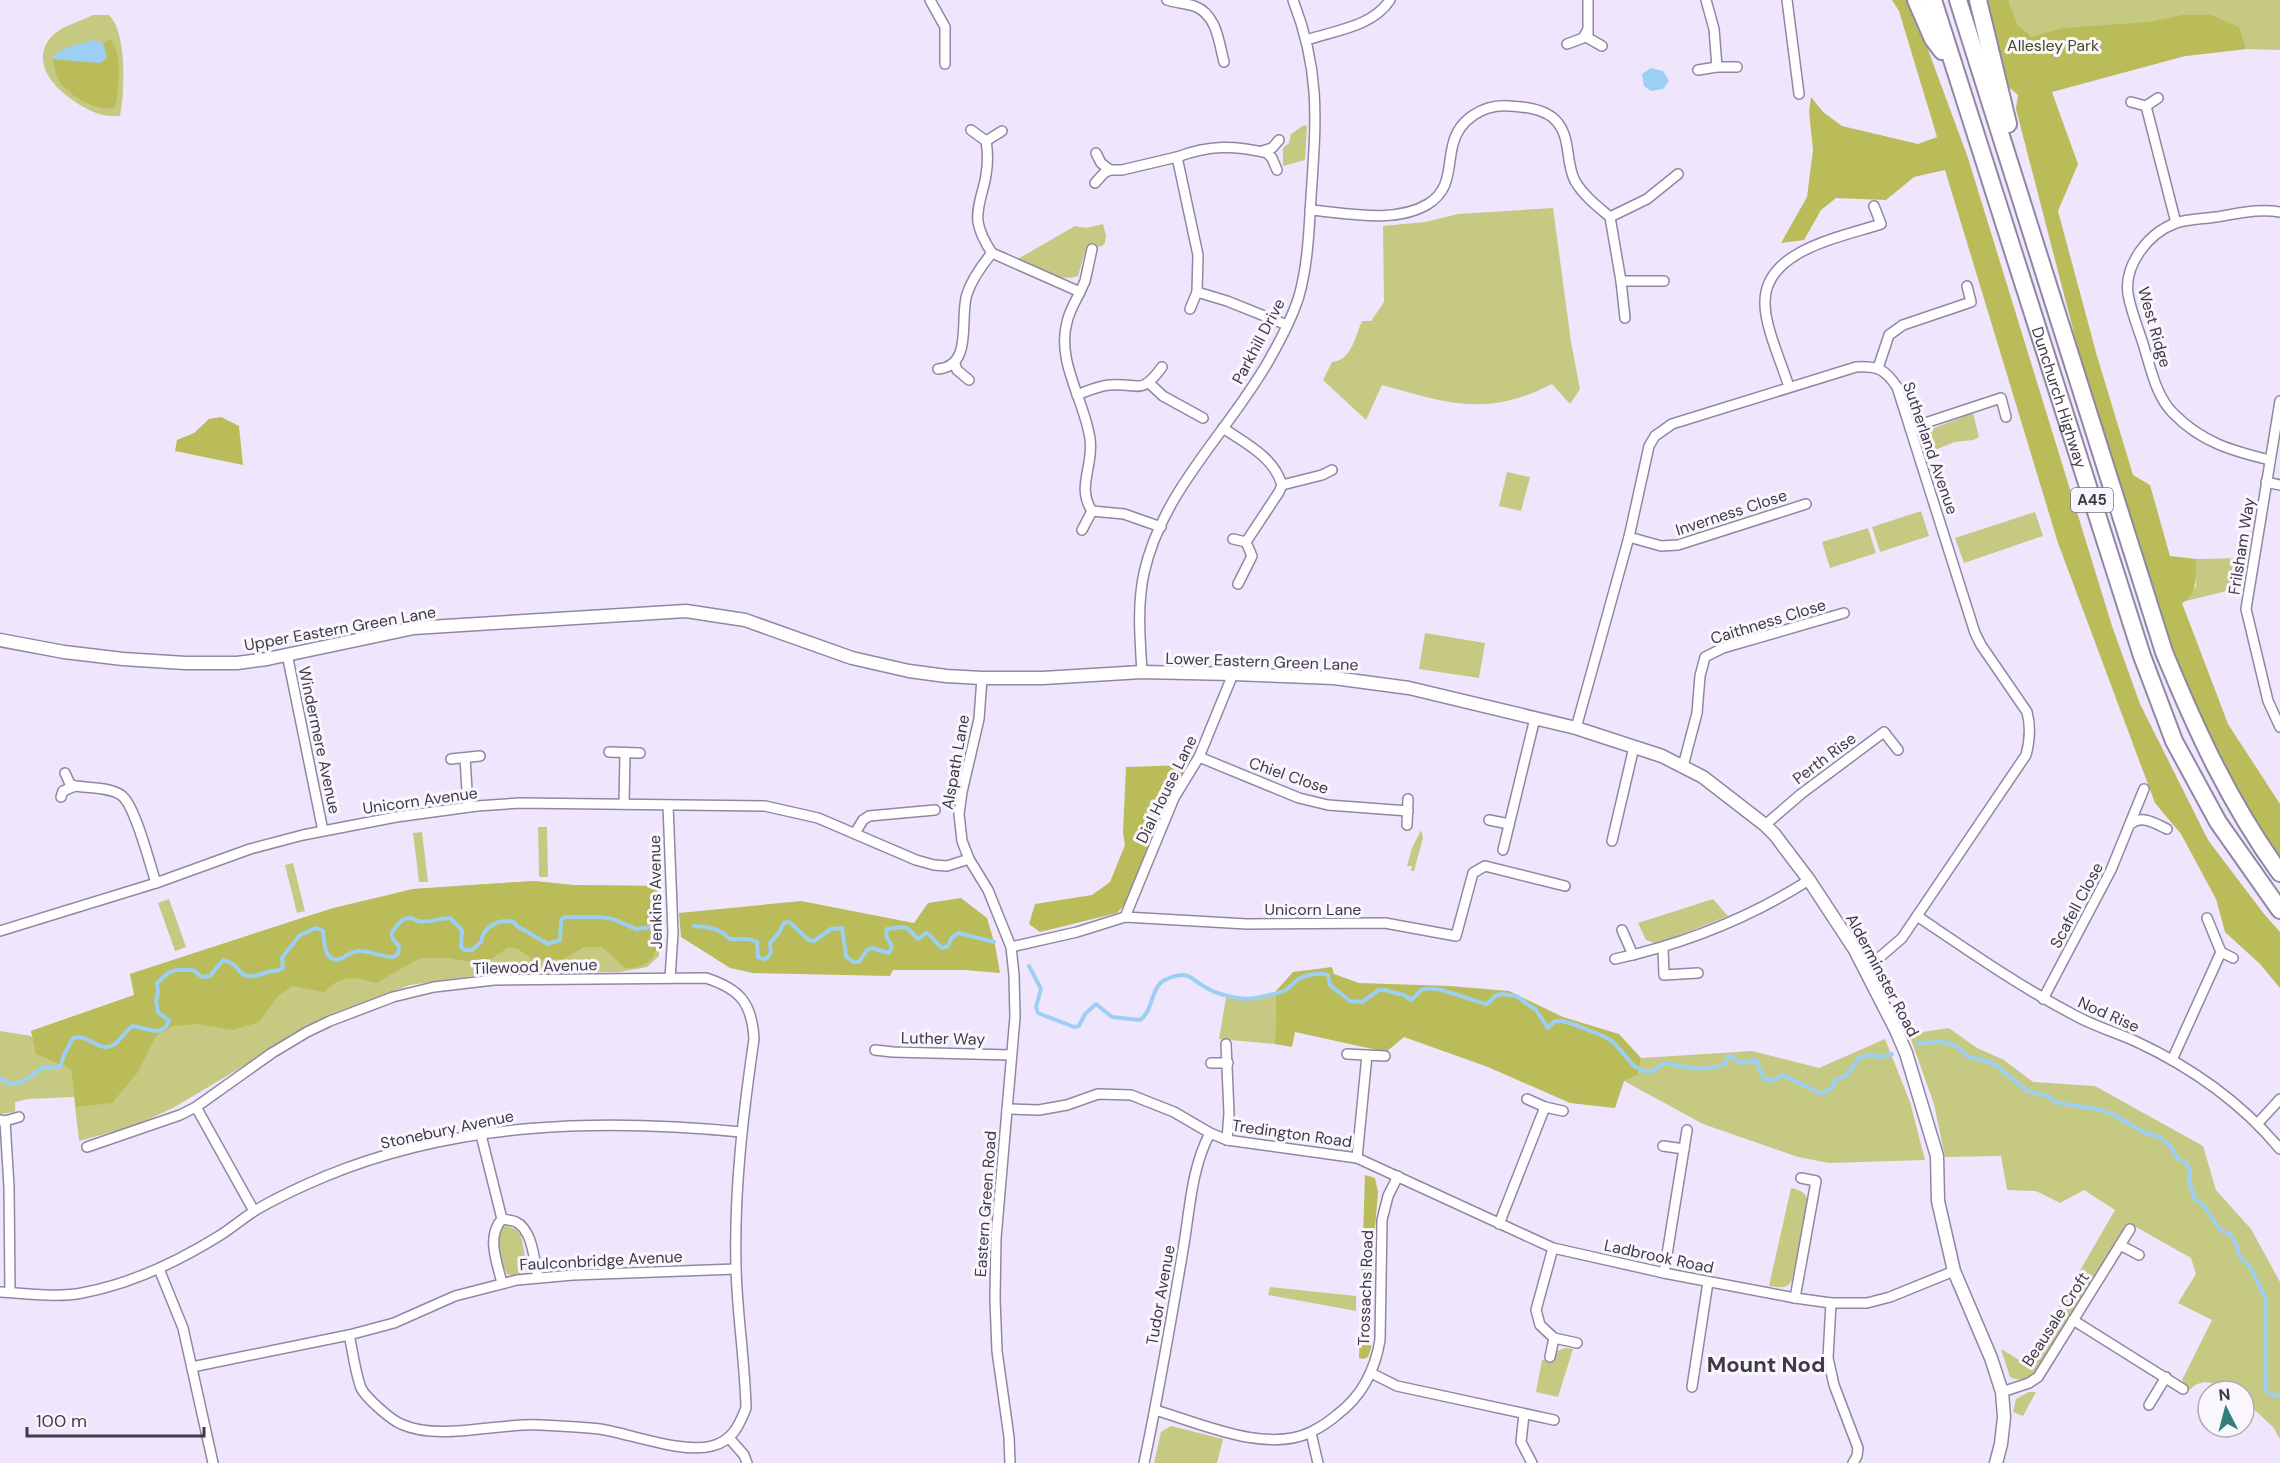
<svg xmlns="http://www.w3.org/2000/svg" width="2280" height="1463" viewBox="0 0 2280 1463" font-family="'DM Sans',sans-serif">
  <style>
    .green { fill: #c6c981 }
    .forest { fill: #b9bc59 }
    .water { fill: #9ccff3 }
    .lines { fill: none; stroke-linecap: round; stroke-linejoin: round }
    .stream { stroke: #9ccff3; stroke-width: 4 }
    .minor-casing { stroke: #9287a3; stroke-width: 12 }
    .tertiary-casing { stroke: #9287a3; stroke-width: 15 }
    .trunk-casing { stroke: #9287a3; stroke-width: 20 }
    .minor { stroke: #fff; stroke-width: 9 }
    .tertiary { stroke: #fff; stroke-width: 12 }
    .trunk { stroke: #fff; stroke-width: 16 }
    .labels { text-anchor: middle; stroke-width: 6; stroke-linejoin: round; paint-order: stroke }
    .shield { fill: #f9f7fd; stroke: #77737d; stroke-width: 1.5 }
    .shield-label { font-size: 15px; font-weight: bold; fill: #3f3a46 }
    .park-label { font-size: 16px; fill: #484920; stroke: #f9f7fd }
    .street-label { font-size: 16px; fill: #3f3a46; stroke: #f9f7fd }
    .district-label { font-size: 22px; font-weight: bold; fill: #3f3a46; stroke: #f9f7fd }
  </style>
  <rect width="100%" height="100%" fill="#efe6fe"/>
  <g class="green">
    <polygon points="1996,0 2280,0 2280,50 2246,49 2185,56 2052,91"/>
    <path d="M93,15H109C127,32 125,93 120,116C115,116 107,116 102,115C73,106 22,69 52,36C62,26 81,21 93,15Z"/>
    <polygon points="1304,125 1307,126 1305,160 1283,166 1283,148 1289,143 1291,134"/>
    <path d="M1553,208L1571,342L1580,389L1570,404L1552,384C1541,389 1530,395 1518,398C1469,413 1429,398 1382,385L1366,420L1323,380L1332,362C1351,361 1355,337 1362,321H1371L1384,302L1383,226L1425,222L1458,214Z"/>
    <path d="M1103,224L1106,235L1105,243L1102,246L1086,249L1078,276C1058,283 1035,268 1016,260L1075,226L1086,228Z"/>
    <polygon points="1973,413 1979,437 1973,440 1955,442 1927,453 1925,440 1934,428"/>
    <polygon points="1507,472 1530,477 1521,511 1499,506"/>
    <polygon points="1921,511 1929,536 1880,552 1872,527"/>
    <polygon points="2035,512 2043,536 1964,563 1955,538"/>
    <polygon points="1868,528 1876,553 1830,568 1822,542"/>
    <polygon points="2246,558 2243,587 2186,601 2196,586 2196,559"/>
    <polygon points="1425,633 1485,643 1479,678 1419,669"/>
    <polygon points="538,827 547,827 548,877 539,877"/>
    <polygon points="1421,830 1423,838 1414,871 1411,871 1412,866 1407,866 1412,848"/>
    <polygon points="422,832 428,882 419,882 413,833"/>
    <polygon points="293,863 305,911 297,913 285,865"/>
    <polygon points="534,881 573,885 661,886 659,956 647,967 620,972 494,973 410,985 329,1015 173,1108 134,1126 79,1141 74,1097 28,1099 15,1102 15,1112 0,1114 0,1031 31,1036 33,1039 31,1031 135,995 130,974 311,915 413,889"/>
    <polygon points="169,899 186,947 175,951 158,903"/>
    <polygon points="1713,899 1728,916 1657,944 1646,940 1638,923"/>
    <polygon points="1276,994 1275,1044 1219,1039 1226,998 1248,1000"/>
    <path d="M1949,1028L1977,1048L2004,1060L2033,1082L2095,1086L2203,1146L2216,1190L2251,1229L2280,1282V1439L2273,1427L2244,1400V1391C2226,1391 2205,1372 2190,1390L2182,1380L2212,1320L2178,1303L2196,1274L2191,1258L2129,1223L2038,1371C2029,1378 2020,1382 2010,1377L2001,1349L2026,1364L2115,1210L2084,1190L2060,1203L2036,1191L2007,1190L2001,1156L1945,1157L1934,1104L1909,1034Z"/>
    <polygon points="1885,1039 1910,1102 1925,1160 1829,1163 1798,1157 1703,1124 1624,1081 1638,1075 1641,1058 1752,1051 1819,1068"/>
    <path d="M1791,1188C1803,1191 1807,1193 1808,1205L1792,1280C1787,1290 1779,1287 1769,1286Z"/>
    <polygon points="507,1226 517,1230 521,1235 527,1268 522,1275 515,1277 507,1274 496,1249 498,1228"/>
    <polygon points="1270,1287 1356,1296 1356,1311 1268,1295"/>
    <polygon points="1565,1348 1573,1349 1558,1397 1536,1392 1542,1360 1554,1361 1557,1351"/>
    <polygon points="2029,1392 2036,1392 2023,1416 2013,1412 2016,1399"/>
    <polygon points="1171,1426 1223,1439 1217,1463 1154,1463 1161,1432"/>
  </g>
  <g class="forest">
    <polygon points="1892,0 1909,0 1913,9 1968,158 2112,626 2140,704 2208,840 2264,914 2280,932 2280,988 2260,964 2225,932 2216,899 2181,834 2155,803 2058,543 1945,170 1914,177 1886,200 1836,198 1821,210 1804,240 1781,243 1807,197 1813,150 1809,112 1811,97 1823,112 1842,126 1918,144 1937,137 1899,11"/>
    <path d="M1983,0H2008L2017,24L2031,37L2063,28L2149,22L2182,15H2211L2239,27L2246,49L2185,56L2052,92L2078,164L2058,211L2097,356L2133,475L2150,485L2170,556L2196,559C2196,575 2198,596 2182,603L2228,724L2280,804V861L2243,805L2212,747L2178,669L2089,391L2016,109L2018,95L2004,83Z"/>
    <path d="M110,39C123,51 119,91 115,108C97,111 75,99 63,86C56,79 55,68 52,59L100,63L104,50L103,43Z"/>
    <polygon points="221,417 239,426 243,465 175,451 177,440 194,433 209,419"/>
    <polygon points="1186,765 1126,903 1117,913 1040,932 1029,924 1035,904 1092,895 1110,882 1125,845 1123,832 1126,767"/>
    <path d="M534,881L573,885L661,886C661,898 660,911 659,924C658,950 657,968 625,968L602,947H584L564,959L534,960L518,949L509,947L483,964L449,958H420L376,983C352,977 343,974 324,992L292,986L278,996L259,1022L232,1030L197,1024L173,1026L156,1036L138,1072L112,1103L76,1107L71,1069L36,1054L31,1031L134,995L130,974L333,908L413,889Z"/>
    <polygon points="961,898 987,918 995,945 1000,973 965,970 893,970 890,976 753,973 730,968 681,937 679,913 801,901 914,923 928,903"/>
    <polygon points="1332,967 1334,974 1359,983 1450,986 1509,991 1563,1017 1619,1034 1641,1058 1638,1075 1624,1081 1615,1108 1570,1103 1488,1067 1404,1037 1386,1052 1295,1032 1292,1047 1275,1044 1276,991 1293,972"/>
    <polygon points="1365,1175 1375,1178 1378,1192 1372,1262 1371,1348 1368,1357 1363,1359 1359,1358"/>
  </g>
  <g class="water">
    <path d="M95,40L103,43L107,58L100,63L52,59C60,46 82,44 95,40Z"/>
    <polygon points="1651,68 1663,71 1669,81 1663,89 1651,91 1644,86 1642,74"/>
  </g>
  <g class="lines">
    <g class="stream">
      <path d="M694,926C709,927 719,928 730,939H749L757,942L758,957L763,959L767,958L771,952L770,943L778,934L784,923L789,922L809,940L814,941L831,929L842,928L846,956L853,962H859L867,950L872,948L889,953L892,946C888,940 885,937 887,929L902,927L907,928L918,939L926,933C934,936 935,944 942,948L948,946L952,937L959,933L994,942"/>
      <path d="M1029,966L1041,989L1036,1007L1038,1013L1074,1027L1079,1026L1085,1014L1096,1004L1112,1017L1140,1020C1154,1011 1150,985 1167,979C1188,970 1190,978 1205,987C1216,994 1233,998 1245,999C1253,999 1280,993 1286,990C1290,987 1293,983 1297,980C1304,975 1319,972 1328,975L1330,985L1350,1001L1362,1002L1379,990H1384L1404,995L1411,1000C1415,997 1418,992 1422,990C1434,983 1473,1002 1487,1004L1495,996L1502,994L1516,996L1536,1010L1548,1028L1555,1021H1561C1569,1022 1603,1035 1610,1040C1624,1049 1630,1071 1649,1072C1656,1072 1659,1065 1665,1063C1687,1068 1704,1072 1725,1064L1728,1057L1732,1056L1740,1063L1756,1060L1764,1079L1772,1081L1783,1075L1822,1094L1833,1087L1834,1081L1847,1075L1859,1058L1869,1055L1882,1057L1892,1054"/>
      <polyline points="1917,1043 1945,1042 1958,1047 1967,1056 1993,1063 2027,1091 2047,1096 2059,1103 2102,1110 2112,1114 2144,1132 2159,1137 2170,1146 2178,1159 2187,1163 2190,1173 2189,1181 2195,1199 2204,1206 2220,1230 2230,1234 2236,1244 2239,1256 2250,1267 2265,1297 2266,1391 2275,1396 2280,1394"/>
      <path d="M0,1078L9,1084L23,1082L43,1067L57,1068L61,1065L64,1055L73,1038C89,1033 100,1055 115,1044C121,1039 126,1031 132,1026C146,1027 162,1039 169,1021L158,1012L156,1001L158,992L157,983L168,973L176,970H193L202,977L210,976L223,960C246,965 234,984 265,973C271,970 277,972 283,968L282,958L284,955L300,935L316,928L323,931C324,940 324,964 340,959C347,956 353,950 361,951C373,952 382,957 393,957L398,954L399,946C386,934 392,931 403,919L412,918C423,926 436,918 450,918L462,930L461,947L465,950H472L481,942C483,926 500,918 514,922L517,926L548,944L560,940L561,920L565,917H599L613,919L636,929L659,926"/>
    </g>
    <g class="minor-casing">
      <g id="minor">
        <polyline points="930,0 945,27 945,64"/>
        <path d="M1167,0C1175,3 1185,3 1194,6C1217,14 1219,43 1224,62"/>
        <polyline points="1588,0 1588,38 1602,46"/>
        <polyline points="1706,0 1714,29 1717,67"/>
        <polyline points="1787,0 1799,94"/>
        <path d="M1307,40C1336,30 1372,27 1390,0"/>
        <polyline points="1567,44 1583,38 1587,31"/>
        <polyline points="1698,70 1717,67 1737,67"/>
        <polyline points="2131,102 2146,106 2158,98"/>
        <polyline points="2146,106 2176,223"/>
        <path d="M971,130L986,141C988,152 988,163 986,175C984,190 976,206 978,222C980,234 986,244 992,253"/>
        <polyline points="986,141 1002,131"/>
        <polyline points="1262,151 1272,148 1279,140"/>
        <polyline points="1096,153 1101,163 1110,170"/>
        <path d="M1177,157C1209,145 1234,145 1267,153L1272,158L1277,170"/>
        <polyline points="1095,183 1104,173 1110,170 1122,170 1177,157 1198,255 1197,292 1227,301 1287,325"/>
        <path d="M1310,210C1347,213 1395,224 1428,204C1452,189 1447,167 1453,144C1459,119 1484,104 1509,106C1524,107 1540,108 1552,117C1573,134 1564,160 1575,181C1583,195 1597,206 1610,217L1647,199L1678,174"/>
        <polyline points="1610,217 1621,281 1664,281"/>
        <polyline points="1621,281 1625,318"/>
        <polyline points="1080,292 1085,281 1092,249"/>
        <polyline points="1190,309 1197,292"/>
        <polyline points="955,364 957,370 969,380"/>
        <polyline points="1878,368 1889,335 1903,325 1971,302 1967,286"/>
        <path d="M938,369C974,366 959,317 967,294C972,279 982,265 992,253L1080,292C1075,302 1069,312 1067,322C1056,362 1085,401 1090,439C1094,466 1076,487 1092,511L1124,514L1161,527"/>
        <polyline points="1149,383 1163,396 1203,418"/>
        <path d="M1789,387C1782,364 1765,327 1765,304C1763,250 1842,237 1881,224L1874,206"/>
        <path d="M1077,395C1087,391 1098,386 1109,385C1139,382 1140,397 1162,367"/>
        <polyline points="2280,401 2246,609 2268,701 2280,727"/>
        <path d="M1223,428C1245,443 1274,457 1282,485L1279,492L1246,542L1252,556L1238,584"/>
        <polyline points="1910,428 2001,398 2006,417"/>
        <path d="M2270,460C2232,451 2201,442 2173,413C2156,396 2151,369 2144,347C2139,330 2131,312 2128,294C2124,265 2148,233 2176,223C2188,219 2203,219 2216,217C2237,214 2259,208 2280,212"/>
        <polyline points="2266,482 2280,485"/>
        <polyline points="1282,485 1322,475 1332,470"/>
        <polyline points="1082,530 1092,511"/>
        <polyline points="1629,537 1661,546 1678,545 1806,504"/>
        <polyline points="1233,539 1246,542"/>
        <polyline points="287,654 323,831"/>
        <path d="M1142,672C1140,639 1137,605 1144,573C1162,491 1228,432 1268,362C1280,341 1292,319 1299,296C1308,264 1309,230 1311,197C1316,122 1321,72 1293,0"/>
        <polyline points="982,678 979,719 962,792 959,814 962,841 969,859 988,890 1011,947 1014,975 1015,1017 996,1238 995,1299 997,1351 1009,1437 1010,1463"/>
        <path d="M1576,728L1629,537L1649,446L1655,436L1672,424L1856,367C1878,366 1885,369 1897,387L1975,633L1981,645L2027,712C2031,727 2030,740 2026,755L1902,938L1865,970"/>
        <polyline points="609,752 640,753"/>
        <polyline points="1199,757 1299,798 1328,805 1408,811"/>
        <polyline points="465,758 468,807"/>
        <polyline points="451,759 480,756"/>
        <polyline points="1683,766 1697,713 1700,676 1705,657 1723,648 1844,613"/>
        <path d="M65,773L70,784L75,786C88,788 109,787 121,795C135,804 150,865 156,883"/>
        <polyline points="61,797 63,791 75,786"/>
        <polyline points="624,804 625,753"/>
        <polyline points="668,805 673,933 670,978"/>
        <polyline points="1489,820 1509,824"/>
        <path d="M2132,823C2143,815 2156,824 2167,829"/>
        <polyline points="1407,825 1408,799"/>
        <polyline points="1765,825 1801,794 1884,732 1898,750"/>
        <polyline points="855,833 863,820 869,816 935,810"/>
        <polyline points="1612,841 1634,747"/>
        <polyline points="1503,850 1535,718"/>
        <path d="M1917,916C1969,951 2020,987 2076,1016C2094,1026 2115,1032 2135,1041C2191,1067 2240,1101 2280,1149"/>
        <polyline points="1125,917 1174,798 1199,757 1233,674"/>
        <polyline points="2207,918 2221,952"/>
        <polyline points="1622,930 1633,955"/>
        <polyline points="0,931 156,883 250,849 303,835 396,817 477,806 520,803 765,806 818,818 916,860 934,865 947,866 969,859"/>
        <polyline points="1011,947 1077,932 1125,917 1247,924 1385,923 1456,936 1473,873 1485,866 1565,886"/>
        <polyline points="1663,948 1664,975 1698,973"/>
        <path d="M1615,959C1683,944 1751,917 1809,880"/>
        <polyline points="2043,999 2111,870 2144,789"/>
        <polyline points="1226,1044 1229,1113 1227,1140"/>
        <polyline points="875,1050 893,1052 1011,1055"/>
        <polyline points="1347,1054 1385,1056"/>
        <polyline points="2172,1060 2221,952 2233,958"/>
        <polyline points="1211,1063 1228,1063"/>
        <polyline points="1527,1099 1545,1107 1563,1111"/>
        <polyline points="196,1107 254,1211"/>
        <polyline points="1007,1109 1039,1110 1067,1105 1098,1094 1131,1095 1174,1112 1210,1133 1227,1140 1357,1158 1553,1248 1664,1273 1795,1298 1831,1303 1867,1303 1890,1297 1954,1271"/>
        <polyline points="0,1120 5,1121 19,1117"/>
        <polyline points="5,1121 9,1187 10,1292"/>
        <polyline points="2258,1123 2280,1099"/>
        <polyline points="481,1135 502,1219"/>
        <polyline points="1663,1146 1684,1149 1664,1273"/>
        <path d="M87,1147L180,1115L196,1107L272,1053L307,1032L330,1021L393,997L434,987L494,980L706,978C740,989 752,1003 754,1039C743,1115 734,1190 736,1267C737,1314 745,1361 746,1408C739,1426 732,1441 712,1446C683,1454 631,1434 600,1429C581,1427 561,1426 541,1425C499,1422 440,1442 401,1424C391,1420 366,1398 361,1388C355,1372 353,1352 349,1335"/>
        <polyline points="1684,1149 1687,1130"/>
        <polyline points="1357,1158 1367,1055"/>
        <path d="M502,1219C506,1220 512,1220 516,1222C533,1230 534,1261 538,1277"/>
        <polyline points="1499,1224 1545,1107"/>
        <polyline points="2120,1245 2130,1229"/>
        <polyline points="1553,1248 1536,1310 1540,1325 1554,1338 1577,1343"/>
        <polyline points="159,1269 183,1328 213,1463"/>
        <path d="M502,1283C497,1262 486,1237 502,1219"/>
        <path d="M0,1292C26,1293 56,1298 82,1293C131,1284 177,1262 219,1236C232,1228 243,1218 256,1210C278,1197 302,1186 326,1176C457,1122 601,1118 741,1132"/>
        <polyline points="1795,1298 1816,1181 1801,1178"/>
        <polyline points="1831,1303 1828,1358 1834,1385 1858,1448 1857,1456 1853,1463"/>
        <polyline points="2073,1320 2183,1389"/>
        <polyline points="1550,1357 1554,1338"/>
        <polyline points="192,1367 349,1335 394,1323 455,1296 517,1280 573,1275 736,1269"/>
        <polyline points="1371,1373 1397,1386 1554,1420"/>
        <polyline points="1692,1387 1708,1282"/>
        <polyline points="2002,1392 2029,1383 2038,1377 2120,1245 2139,1255"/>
        <polyline points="2149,1405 2166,1377"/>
        <path d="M1155,1410C1200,1423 1266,1454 1311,1432C1321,1427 1330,1421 1338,1414C1363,1395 1375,1370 1380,1340L1382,1220L1388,1196L1398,1176"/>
        <polyline points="1524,1414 1521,1442 1532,1463"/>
        <polyline points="1311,1433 1318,1463"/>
        <polyline points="730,1439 744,1455 747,1463"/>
        <path d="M1144,1463C1159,1392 1171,1321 1183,1250C1190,1210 1191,1169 1210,1133"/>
      </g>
    </g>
    <g class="tertiary-casing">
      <polyline id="tertiary" points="0,640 64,652 123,659 185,663 237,663 267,659 414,628 686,611 745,620 852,658 909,671 946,676 982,678 1043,678 1142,672 1233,674 1334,678 1409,688 1576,728 1662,756 1703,777 1765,825 1775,835 1809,880 1855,950 1896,1030 1906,1053 1937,1156 1938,1201 1954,1271 1991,1358 2002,1392 2004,1417 2001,1444 1996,1463"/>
    </g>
    <g class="trunk-casing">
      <g id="trunk">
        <polyline points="1916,0 1933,39 1942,51"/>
        <path id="s1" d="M1933,0L2142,656L2174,741L2218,822L2280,910"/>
        <path d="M1958,0L2164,652C2197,732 2229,802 2280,873"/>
        <polyline points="1978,0 2008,124"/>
      </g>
    </g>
    <use href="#minor" class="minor"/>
    <use href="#tertiary" class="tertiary"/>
    <use href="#trunk" class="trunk"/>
  </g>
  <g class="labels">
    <rect class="shield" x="2071" y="488" width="42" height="24" rx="4.5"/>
    <g class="shield-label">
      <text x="2092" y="505">A45</text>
    </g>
    <g class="park-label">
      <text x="2053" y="51">Allesley Park</text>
    </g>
    <g class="street-label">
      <text transform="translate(2155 327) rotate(74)" y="6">West Ridge</text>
      <text transform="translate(1258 341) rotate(-62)" y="6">Parkhill Drive</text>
      <text dy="6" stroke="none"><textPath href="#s1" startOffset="417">Dunchurch Highway</textPath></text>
      <text transform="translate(1931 448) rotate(71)" y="6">Sutherland Avenue</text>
      <text transform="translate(1731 512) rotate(-18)" y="6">Inverness Close</text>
      <text transform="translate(2241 546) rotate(-81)" y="6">Frilsham Way</text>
      <text transform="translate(1768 621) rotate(-17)" y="6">Caithness Close</text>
      <text transform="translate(340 628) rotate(-10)" y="6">Upper Eastern Green Lane</text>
      <text transform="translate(1262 661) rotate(2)" y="6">Lower Eastern Green Lane</text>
      <text transform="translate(320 740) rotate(78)" y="6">Windermere Avenue</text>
      <text transform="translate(1824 758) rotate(-37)" y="6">Perth Rise</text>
      <text transform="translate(955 762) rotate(-80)" y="6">Alspath Lane</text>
      <text transform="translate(1289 775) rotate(19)" y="6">Chiel Close</text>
      <text transform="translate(1166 789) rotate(-64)" y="6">Dial House Lane</text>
      <text transform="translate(420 800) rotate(-8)" y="6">Unicorn Avenue</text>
      <text transform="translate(655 892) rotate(-91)" y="6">Jenkins Avenue</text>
      <text transform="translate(2076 905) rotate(-62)" y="6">Scafell Close</text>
      <text x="1313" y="915">Unicorn Lane</text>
      <text transform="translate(535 966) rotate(-2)" y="6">Tilewood Avenue</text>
      <text transform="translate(1883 975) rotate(62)" y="6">Alderminster Road</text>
      <text transform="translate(2109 1014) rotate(24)" y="6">Nod Rise</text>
      <text transform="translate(943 1038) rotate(1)" y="6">Luther Way</text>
      <text transform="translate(447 1129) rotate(-12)" y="6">Stonebury Avenue</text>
      <text transform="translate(1292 1133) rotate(8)" y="6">Tredington Road</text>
      <text transform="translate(985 1204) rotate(-86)" y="6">Eastern Green Road</text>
      <text transform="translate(1659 1256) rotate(12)" y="6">Ladbrook Road</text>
      <text transform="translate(601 1260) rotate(-3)" y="6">Faulconbridge Avenue</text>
      <text transform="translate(1365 1288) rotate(-88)" y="6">Trossachs Road</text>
      <text transform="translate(1160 1295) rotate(-80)" y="6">Tudor Avenue</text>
      <text transform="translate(2055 1319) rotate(-57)" y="6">Beausale Croft</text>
    </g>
    <g class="district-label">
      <text x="1766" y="1372">Mount Nod</text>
    </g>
  </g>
  <g transform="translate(2226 1409) rotate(354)"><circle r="28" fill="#f9f7fd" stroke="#afabb4" stroke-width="1.5"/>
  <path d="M0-4.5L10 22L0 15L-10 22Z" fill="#357e7c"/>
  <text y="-9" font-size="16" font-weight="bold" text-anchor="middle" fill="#3f3a46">N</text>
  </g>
  <path d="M27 1427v9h177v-9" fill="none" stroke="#3f3a46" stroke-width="3"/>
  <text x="36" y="1427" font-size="18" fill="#3f3a46" stroke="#f9f7fd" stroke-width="4.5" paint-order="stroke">100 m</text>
</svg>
